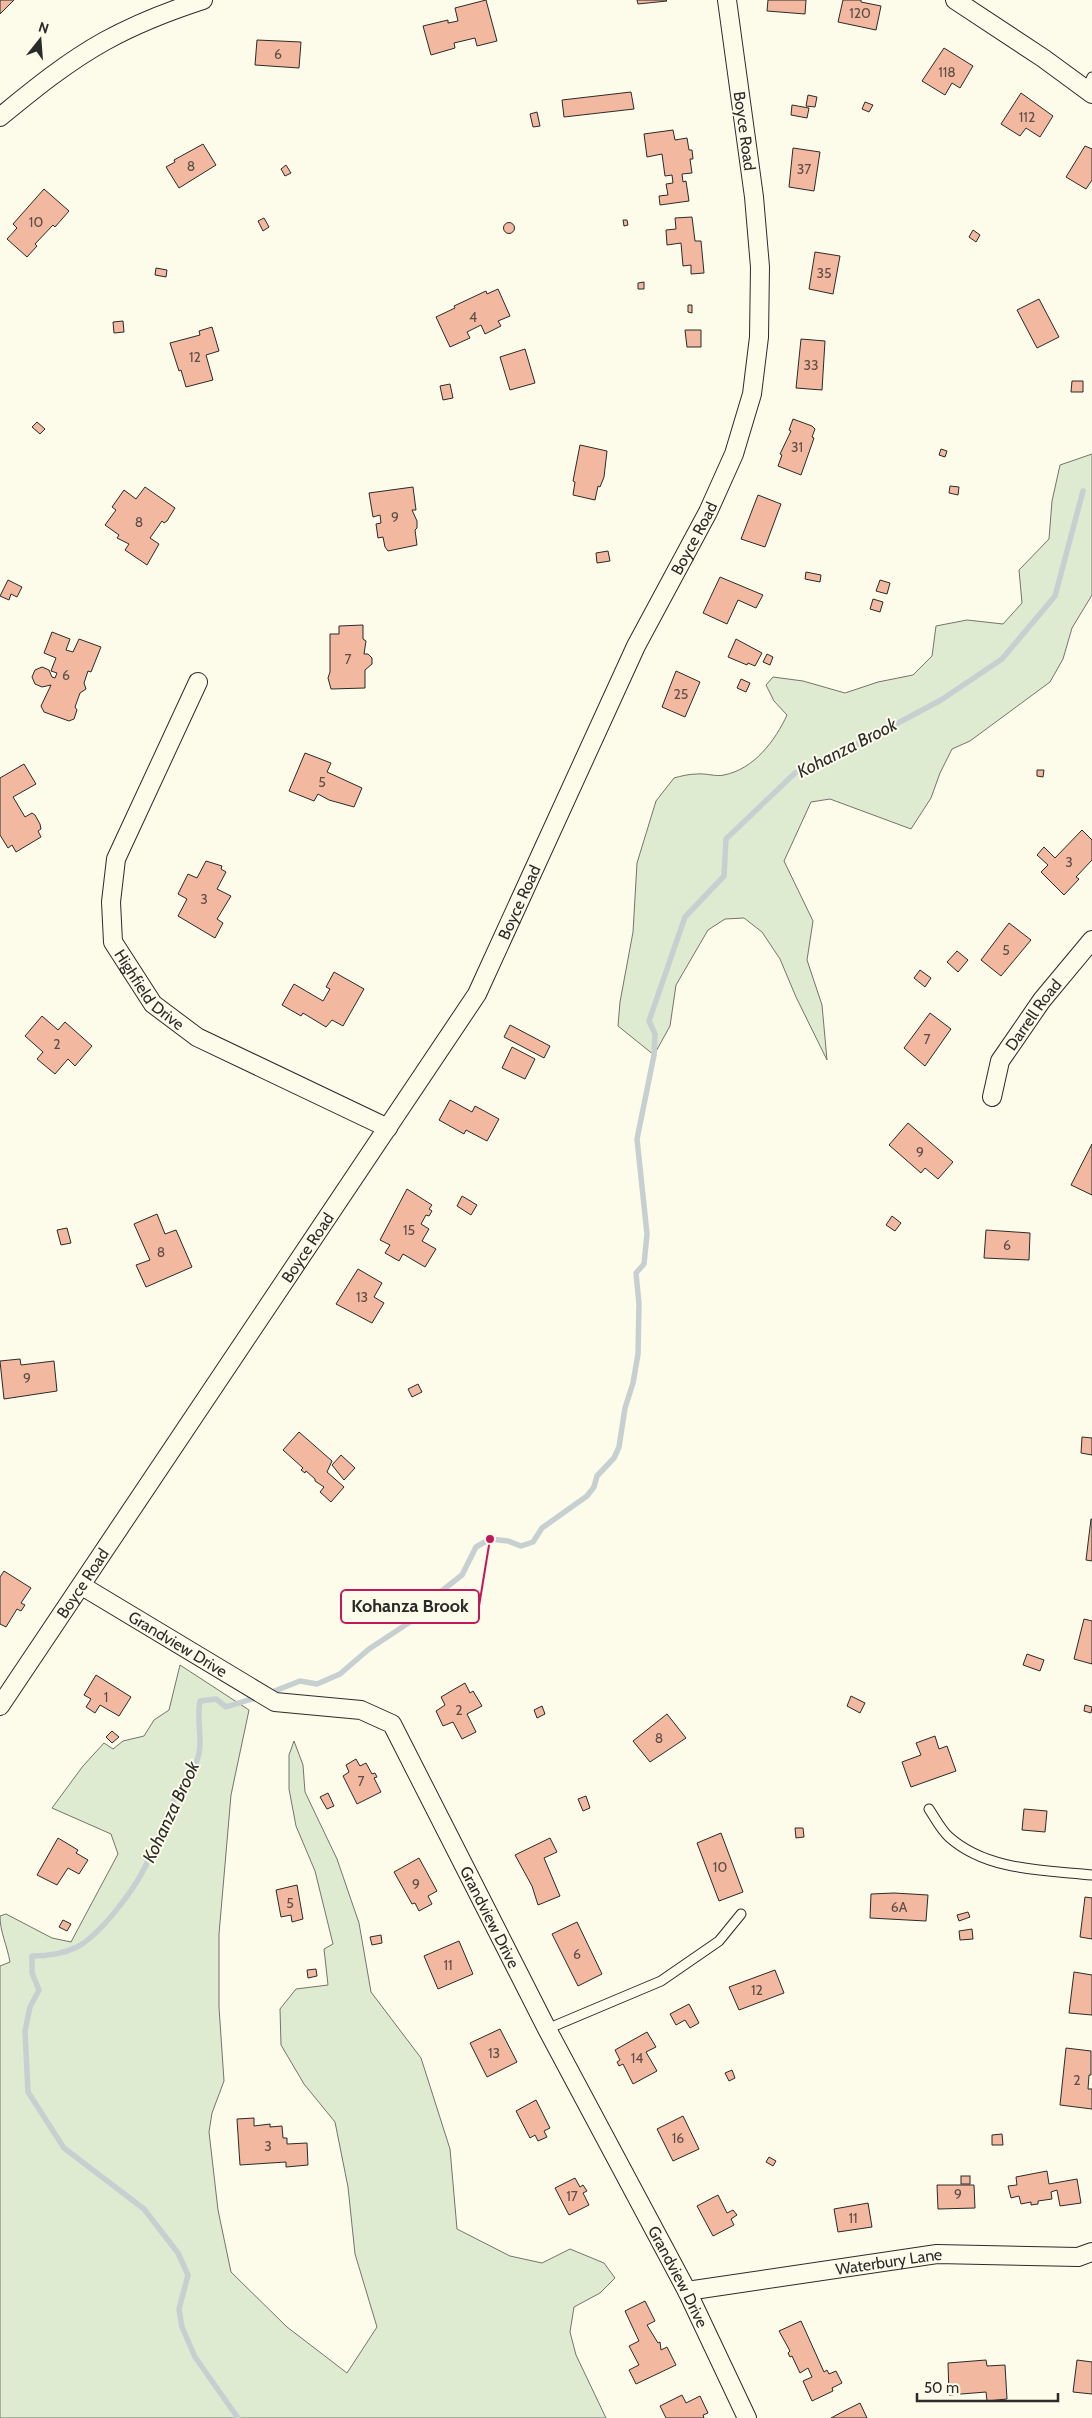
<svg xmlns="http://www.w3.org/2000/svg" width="1092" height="2418" viewBox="0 0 1092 2418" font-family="Cabin,sans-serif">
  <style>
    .green { fill: #deebd1; stroke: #74746e }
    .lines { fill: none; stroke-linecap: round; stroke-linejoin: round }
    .stream { stroke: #c7d0d0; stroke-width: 5.5 }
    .building { fill: #f2b8a0; stroke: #2b2b2b }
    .lane-casing { stroke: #2b2b2b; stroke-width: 11 }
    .street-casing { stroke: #2b2b2b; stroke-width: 20 }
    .lane { stroke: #fdfbea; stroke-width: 9 }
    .street { stroke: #fdfbea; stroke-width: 18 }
    .labels { text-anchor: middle; stroke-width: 4; stroke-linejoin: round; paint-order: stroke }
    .number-label { font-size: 14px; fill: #5d4e48 }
    .street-label { font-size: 16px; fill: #2b2b2b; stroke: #fdfbea }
    .water-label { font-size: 18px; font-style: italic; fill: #2b2b2b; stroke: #fdfbea }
    .leader { fill: none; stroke: #c2185b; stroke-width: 2 }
    .callout-dot { fill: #c2185b; stroke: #fdfbea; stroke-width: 2 }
    .callout { fill: #fdfbea; stroke: #c2185b; stroke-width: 2 }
    .callout-label { font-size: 18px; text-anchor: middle; font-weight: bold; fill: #2b2b2b }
  </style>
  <rect width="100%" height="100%" fill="#fdfbea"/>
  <g class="green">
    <path d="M1092,454V595L1072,628L1063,659L1050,682L970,741L952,749L940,773L931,798L911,829L830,799L811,802L784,861L813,921L807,960L822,1005L827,1060L796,997L780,959L762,932L744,918L725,919L708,930L676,985L670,1026L654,1055L618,1026L620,1002L633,932L637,863L656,801L674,778C681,776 689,774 697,774C706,773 716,777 724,775C754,769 775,741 787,715L774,701L766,685L773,677L803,681L845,693L878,682L913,675L932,656L936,626L967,620L1003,624L1022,603L1019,570L1049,539L1052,501L1060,465Z"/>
    <path d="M180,1665L249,1710L231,1795L219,1934V2007L224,2081L212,2113L209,2132L218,2210L231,2272L287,2327L347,2373L377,2327L355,2254L348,2187L335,2122L304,2084L281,2045L280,2009L296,1989L328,1985L324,1949L333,1944L315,1871L296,1826L289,1789V1755L294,1741L303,1765L305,1792L337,1859L359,1923L371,1992L421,2058L450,2149L457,2229L510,2256L542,2263L570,2249L604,2263L615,2278L600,2293L574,2307L570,2332L576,2355L606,2418H0V1966L10,1962C7,1945 0,1932 0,1916L6,1914L52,1938L71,1942L118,1854L111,1834L52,1808L83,1766L104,1743L113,1749L123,1741L144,1736L154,1720L169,1710Z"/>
  </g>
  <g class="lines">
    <g class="stream">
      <polyline points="267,1694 300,1681 317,1684 340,1674 369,1649 416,1618 420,1608 462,1575 476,1547 490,1539 508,1541 521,1546 533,1542 542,1528 587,1496 594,1487 597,1476 614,1458 619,1447 625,1408 633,1383 638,1354 639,1304 636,1273 644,1264 647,1234 637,1139 654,1055 655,1034 649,1021 685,917 724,876 726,839 795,773 870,738 941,700 1002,659 1055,596 1083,491"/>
      <path d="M238,2418L195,2357L182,2327L179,2309L188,2275L178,2253L144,2209L64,2148L28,2092L25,2031L30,2007L39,1990L32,1973V1956C47,1956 63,1954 77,1947C100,1935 134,1890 145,1867C157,1843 165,1818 177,1794C183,1782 192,1774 197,1761C204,1743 196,1721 200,1701L216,1699L226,1707L258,1697"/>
    </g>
  </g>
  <g class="building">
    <polygon points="0,0 14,0 0,14"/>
    <polygon points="486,0 497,41 477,46 475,38 454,43 455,48 431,55 423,26 448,20 448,23 458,21 455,8"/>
    <polygon points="637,0 666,0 667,1 638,4"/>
    <polygon points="768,0 806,0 805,14 767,11"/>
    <polygon points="843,0 861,0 861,2 881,6 876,30 838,22"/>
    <polygon points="257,40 301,42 299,68 255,65"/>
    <polygon points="944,48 973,66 960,88 952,83 945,95 922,81"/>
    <polygon points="631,92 634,109 564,117 562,100"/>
    <polygon points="1021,93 1053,116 1040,137 1026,128 1020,136 1001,124"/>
    <polygon points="808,95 817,97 815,107 806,106"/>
    <polygon points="865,102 873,105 869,112 862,109"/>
    <polygon points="792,105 809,108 807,118 791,115"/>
    <polygon points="537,112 540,126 533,127 530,114"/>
    <polygon points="673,130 675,140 687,138 689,150 692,150 693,159 690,159 692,173 682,174 683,182 686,181 689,201 660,205 659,196 668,195 666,184 673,183 672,175 665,176 662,154 647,157 644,134"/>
    <polygon points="203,144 216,165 179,188 166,167 175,162 174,160"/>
    <polygon points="1085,146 1092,149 1092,180 1086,189 1066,177"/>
    <polygon points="793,148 820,152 814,191 789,187"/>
    <polygon points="286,165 291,173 285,176 281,169"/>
    <polygon points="44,189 69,211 55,227 53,225 35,244 37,246 27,257 7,239 17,228 13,224"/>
    <polygon points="692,217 695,241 701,241 704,273 691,274 691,265 683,266 681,243 667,245 666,230 676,229 675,218"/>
    <polygon points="264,218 269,227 263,231 258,221"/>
    <polygon points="623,220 627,220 628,225 624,226"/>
    <circle cx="509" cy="228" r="5.5"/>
    <polygon points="973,230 980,235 976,242 969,237"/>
    <polygon points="815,252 840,256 833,294 809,289"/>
    <polygon points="156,268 167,270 166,277 155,275"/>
    <polygon points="644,282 644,289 638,289 638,283"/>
    <polygon points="498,289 510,316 498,321 501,326 485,334 481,325 467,332 470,338 450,347 436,317 455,308 454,306 486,291 487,294"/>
    <polygon points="1039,299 1059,337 1037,348 1017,310"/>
    <polygon points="688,305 692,305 692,313 688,312"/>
    <polygon points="123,321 124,332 114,333 113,322"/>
    <polygon points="212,327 219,351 206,355 213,380 186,387 181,370 179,371 170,343 200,335 199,331"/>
    <polygon points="685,330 701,330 701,347 687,347"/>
    <polygon points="801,339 825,341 822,390 796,388"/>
    <polygon points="525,349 535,383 510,390 500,357"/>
    <polygon points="1072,381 1083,381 1083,392 1071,392"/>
    <polygon points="450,384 453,398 443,400 440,386"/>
    <polygon points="793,419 812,426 815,429 812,437 814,438 801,475 778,466 782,455 780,454 791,431 789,430"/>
    <polygon points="37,422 45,429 40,434 32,427"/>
    <polygon points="580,445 607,451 604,477 600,487 598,486 595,500 573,495 575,482 573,481"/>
    <polygon points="941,449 947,451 945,457 939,455"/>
    <polygon points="950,486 959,487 958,495 949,493"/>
    <polygon points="145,487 175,508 167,521 164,523 162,521 150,538 159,544 147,565 125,550 129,544 117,538 119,535 105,525 116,510 112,507 124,490 136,499"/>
    <polygon points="413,487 416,510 412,510 417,521 417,528 415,530 417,545 388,551 385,547 383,537 378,538 376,524 381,523 380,515 373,517 369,493"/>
    <polygon points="758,495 781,504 765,547 741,539"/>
    <polygon points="608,551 610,561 597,563 596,553"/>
    <polygon points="806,572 821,575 820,582 805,579"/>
    <polygon points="720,577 763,595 756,608 738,600 727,624 703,613"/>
    <polygon points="8,580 22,587 17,597 11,594 9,600 0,596"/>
    <polygon points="880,580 890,583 887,594 876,591"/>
    <polygon points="873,599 883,602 880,612 870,609"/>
    <polygon points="363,625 363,639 366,641 364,654 368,654 372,658 372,664 365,670 365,688 331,689 328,678 330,672 330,634 339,634 339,626"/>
    <polygon points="52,632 70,639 66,650 73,652 79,639 101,647 91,672 88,671 84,683 86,689 80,693 75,707 77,710 74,719 69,721 44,712 41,706 51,685 42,687 35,684 32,677 35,670 42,667 49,670 52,677 55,678 57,673 51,671 56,658 44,653"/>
    <polygon points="736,639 762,653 755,666 748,663 747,665 728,657"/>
    <polygon points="767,654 773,657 770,665 763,662"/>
    <polygon points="676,671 700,682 685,717 662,707"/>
    <polygon points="741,679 750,683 746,692 737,688"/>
    <polygon points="305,753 331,763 327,772 362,788 354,807 329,800 318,794 314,801 289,791"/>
    <polygon points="24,764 36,784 13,797 25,817 32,813 35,815 40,824 41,829 38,831 41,837 16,852 12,845 8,848 0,835 0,778"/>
    <polygon points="1037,770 1044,770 1043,777 1037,776"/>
    <polygon points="1082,830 1092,840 1092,860 1076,877 1079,879 1064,895 1041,872 1048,865 1037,855 1044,847 1055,858"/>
    <polygon points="206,861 222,866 221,869 226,872 217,889 231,896 217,919 223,923 215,938 178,916 187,899 178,894 188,874 197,878"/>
    <polygon points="1009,923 1031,940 1001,976 981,960"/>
    <polygon points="957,951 968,960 958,972 947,962"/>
    <polygon points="920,970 931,978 925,987 914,978"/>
    <polygon points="334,972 364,989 343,1026 332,1020 326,1027 303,1013 301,1016 282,1005 294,984 323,1001 330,989 326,987"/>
    <polygon points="930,1013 951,1029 925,1066 904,1048"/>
    <polygon points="42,1016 58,1030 65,1022 92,1046 75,1066 68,1059 55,1074 37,1059 43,1052 25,1036"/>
    <polygon points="510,1025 550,1046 544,1058 504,1037"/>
    <polygon points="512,1047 535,1059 525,1079 502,1068"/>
    <polygon points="450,1100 472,1112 475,1106 499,1119 487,1141 466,1130 464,1134 439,1120"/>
    <polygon points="908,1123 953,1162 938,1179 925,1168 921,1173 889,1145"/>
    <polygon points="1092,1144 1092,1195 1071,1185"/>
    <polygon points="407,1189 432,1205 429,1209 432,1211 429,1216 426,1215 421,1224 429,1229 422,1241 436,1249 425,1267 403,1254 399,1261 385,1253 390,1245 380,1240"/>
    <polygon points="462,1196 477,1205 471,1215 457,1206"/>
    <polygon points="157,1214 165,1234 176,1230 192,1267 146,1287 136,1265 150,1260 134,1224"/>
    <polygon points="892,1216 901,1223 895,1231 886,1225"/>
    <polygon points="67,1228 71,1243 61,1245 57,1230"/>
    <polygon points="986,1230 1030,1233 1029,1260 984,1258"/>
    <polygon points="358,1269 382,1283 374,1297 384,1303 372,1323 336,1304"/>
    <polygon points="20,1359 21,1365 54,1361 57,1391 4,1399 0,1361"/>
    <polygon points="418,1384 422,1392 412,1397 408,1389"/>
    <polygon points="299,1432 332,1461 327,1472 344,1487 331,1502 320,1492 324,1487 315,1481 315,1479 306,1471 305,1473 301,1470 303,1468 283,1450"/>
    <polygon points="1082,1437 1092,1438 1092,1455 1081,1453"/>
    <polygon points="341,1455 355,1468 344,1480 332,1465"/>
    <polygon points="1091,1519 1092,1519 1092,1561 1086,1560"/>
    <polygon points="4,1571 31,1588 21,1603 25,1605 21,1611 17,1609 6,1627 0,1624 0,1577"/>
    <polygon points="1084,1619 1092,1621 1092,1664 1074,1659"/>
    <polygon points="1027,1654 1044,1660 1040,1671 1023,1665"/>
    <polygon points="96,1675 131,1697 119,1716 100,1705 95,1713 86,1707 91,1699 84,1695"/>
    <polygon points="465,1683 470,1693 473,1691 482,1706 467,1714 476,1732 462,1739 453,1722 443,1726 436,1711 445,1705 441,1697"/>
    <polygon points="851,1696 865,1703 860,1713 847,1706"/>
    <polygon points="1085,1705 1092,1707 1091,1713 1084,1711"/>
    <polygon points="542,1706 545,1714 537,1718 534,1710"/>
    <polygon points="667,1714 686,1738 650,1762 633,1741"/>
    <polygon points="112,1731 119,1737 112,1743 106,1737"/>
    <polygon points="935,1736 939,1749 947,1746 956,1771 911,1787 902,1762 921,1755 916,1743"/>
    <polygon points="356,1759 360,1766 366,1763 372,1774 375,1773 377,1777 374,1778 381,1792 357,1804 343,1776 349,1772 346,1765"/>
    <polygon points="328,1793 334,1806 327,1809 320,1797"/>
    <polygon points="586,1796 590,1808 583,1811 578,1799"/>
    <polygon points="1024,1809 1047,1811 1045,1832 1022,1830"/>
    <polygon points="795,1828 803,1828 804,1837 796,1838"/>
    <polygon points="721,1833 743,1892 719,1901 697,1843"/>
    <polygon points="58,1838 78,1850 76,1853 88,1860 79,1874 68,1868 57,1885 37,1875"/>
    <polygon points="550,1838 557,1852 544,1858 560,1896 538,1905 532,1886 515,1855"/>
    <polygon points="419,1858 437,1891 428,1896 432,1904 419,1911 415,1903 412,1904 394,1872"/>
    <polygon points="297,1885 303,1919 292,1922 291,1915 281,1917 276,1890"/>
    <polygon points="894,1893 928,1895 926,1921 870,1918 871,1894"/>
    <polygon points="1085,1897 1092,1898 1092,1939 1080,1937"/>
    <polygon points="968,1912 970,1917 959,1921 957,1915"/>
    <polygon points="63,1920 71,1924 67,1931 59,1927"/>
    <polygon points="577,1922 602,1974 578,1986 552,1934"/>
    <polygon points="972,1929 973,1939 960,1940 959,1931"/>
    <polygon points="381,1935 382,1943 372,1945 370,1937"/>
    <polygon points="459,1941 473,1974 438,1989 424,1956"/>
    <polygon points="316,1969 317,1976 308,1978 307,1970"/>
    <polygon points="775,1970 784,1993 739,2010 729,1987"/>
    <polygon points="1074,1972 1092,1975 1092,2015 1069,2013"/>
    <polygon points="689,2004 699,2023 690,2028 685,2020 676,2025 670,2014"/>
    <polygon points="500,2029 517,2062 487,2077 470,2043"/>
    <polygon points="647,2032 656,2047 646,2052 657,2071 633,2084 623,2064 619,2066 617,2062 620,2060 615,2050"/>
    <polygon points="1066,2048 1091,2051 1091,2075 1089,2075 1088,2089 1092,2089 1092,2109 1060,2105"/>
    <polygon points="732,2070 735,2078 729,2081 725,2073"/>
    <polygon points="536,2100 550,2128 544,2131 547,2137 538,2141 535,2135 530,2138 516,2111"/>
    <polygon points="683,2116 699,2149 673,2161 657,2129"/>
    <polygon points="254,2118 254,2126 270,2124 270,2127 282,2126 283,2138 287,2138 287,2144 307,2143 308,2165 286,2167 286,2162 240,2165 237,2119"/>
    <polygon points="1002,2134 1003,2145 992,2145 992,2135"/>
    <polygon points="769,2157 776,2161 773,2166 766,2162"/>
    <polygon points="1047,2171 1049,2184 1077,2179 1081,2203 1060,2206 1057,2190 1051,2192 1052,2199 1038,2201 1038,2204 1031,2205 1031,2202 1021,2204 1019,2196 1011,2198 1008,2186 1017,2185 1016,2177"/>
    <rect x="961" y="2176" width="9" height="8"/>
    <polygon points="575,2178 580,2187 583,2185 587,2191 583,2193 589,2205 569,2215 555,2188"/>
    <polygon points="937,2185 974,2185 975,2208 938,2209"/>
    <polygon points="718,2195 727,2213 733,2210 737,2215 731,2219 734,2225 713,2236 697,2206"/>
    <polygon points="868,2203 872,2227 838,2232 834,2209"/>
    <polygon points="645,2301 655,2321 647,2325 658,2343 660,2342 661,2350 667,2347 676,2365 636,2384 629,2370 639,2365 629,2346 639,2341 625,2311"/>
    <polygon points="801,2321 824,2372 827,2370 829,2374 836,2371 842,2383 832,2388 833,2391 812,2401 803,2381 812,2377 808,2368 800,2373 792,2356 790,2357 788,2353 790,2351 779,2331"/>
    <polygon points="986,2360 987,2366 1005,2365 1007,2399 987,2401 986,2392 949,2395 948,2363"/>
    <polygon points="1077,2360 1092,2362 1092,2394 1073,2392"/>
    <polygon points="682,2395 686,2403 700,2396 708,2413 703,2415 704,2418 666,2418 660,2406"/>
    <polygon points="860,2403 867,2418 831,2418 844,2411"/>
  </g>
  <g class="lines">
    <g class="lane-casing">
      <g id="lane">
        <polyline points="1086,89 1092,77"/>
        <path d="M929,1809C935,1818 941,1830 949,1837C987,1871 1044,1870 1092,1875"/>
        <polyline points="547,2029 661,1981 719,1941 741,1914"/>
      </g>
    </g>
    <g class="street-casing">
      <g id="street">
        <polyline points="955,0 1043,58 1092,94"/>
        <path d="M0,117C33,90 67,62 105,41C136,24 169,11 203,0"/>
        <path id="s1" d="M198,682L116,859L111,902L113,942L153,1004L197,1037L388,1128"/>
        <path id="s2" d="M992,1097L1000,1061L1042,1000L1092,940"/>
        <path id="s3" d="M82,1586L275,1702L361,1710L392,1724L547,2029L687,2291L747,2418"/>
        <path id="s4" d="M0,1706L477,994L636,646L708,512L734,454L752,394L759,337L760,267L754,197L727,0"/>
        <path id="s5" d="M687,2291L937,2254L1078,2257L1092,2252"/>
      </g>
    </g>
    <use href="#lane" class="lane"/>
    <use href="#street" class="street"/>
  </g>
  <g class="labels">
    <g class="number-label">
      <text x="860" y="18">120</text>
      <text x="278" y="59">6</text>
      <text x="947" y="77">118</text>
      <text x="1027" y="122">112</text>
      <text x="191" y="171">8</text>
      <text x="804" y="174">37</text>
      <text x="36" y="227">10</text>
      <text x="824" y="278">35</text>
      <text x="473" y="322">4</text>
      <text x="195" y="362">12</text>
      <text x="811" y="370">33</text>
      <text x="797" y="452">31</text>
      <text x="395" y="522">9</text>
      <text x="139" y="527">8</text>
      <text x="348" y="664">7</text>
      <text x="66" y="680">6</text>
      <text x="681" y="699">25</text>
      <text x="322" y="787">5</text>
      <text x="1069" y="867">3</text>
      <text x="204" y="904">3</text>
      <text x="1006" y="955">5</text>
      <text x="927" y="1044">7</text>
      <text x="57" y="1049">2</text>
      <text x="920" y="1157">9</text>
      <text x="409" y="1235">15</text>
      <text x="1007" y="1250">6</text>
      <text x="161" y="1257">8</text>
      <text x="362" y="1302">13</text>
      <text x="27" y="1383">9</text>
      <text x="106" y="1702">1</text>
      <text x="459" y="1715">2</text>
      <text x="659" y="1743">8</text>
      <text x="361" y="1786">7</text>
      <text x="720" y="1872">10</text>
      <text x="416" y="1889">9</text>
      <text x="290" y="1908">5</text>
      <text x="899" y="1912">6A</text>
      <text x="577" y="1959">6</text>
      <text x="448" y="1970">11</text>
      <text x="757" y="1995">12</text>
      <text x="494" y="2058">13</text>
      <text x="637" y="2063">14</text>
      <text x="1077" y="2085">2</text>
      <text x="678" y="2143">16</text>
      <text x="268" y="2151">3</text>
      <text x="958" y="2199">9</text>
      <text x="572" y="2201">17</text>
      <text x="853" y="2223">11</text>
    </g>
    <g class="street-label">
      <text transform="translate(745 131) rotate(82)" y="6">Boyce Road</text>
      <text dy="6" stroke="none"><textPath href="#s4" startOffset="1362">Boyce Road</textPath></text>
      <text dy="6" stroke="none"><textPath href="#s4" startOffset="958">Boyce Road</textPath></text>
      <text dy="6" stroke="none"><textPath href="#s1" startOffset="339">Highfield Drive</textPath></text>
      <text dy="6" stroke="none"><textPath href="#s2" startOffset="94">Darrell Road</textPath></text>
      <text dy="6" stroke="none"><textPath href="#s4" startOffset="552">Boyce Road</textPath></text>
      <text dy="6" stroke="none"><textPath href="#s4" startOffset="148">Boyce Road</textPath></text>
      <text dy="6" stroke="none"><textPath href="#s3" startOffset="112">Grandview Drive</textPath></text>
      <text dy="6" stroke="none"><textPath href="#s3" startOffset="562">Grandview Drive</textPath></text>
      <text dy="6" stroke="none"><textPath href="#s5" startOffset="204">Waterbury Lane</textPath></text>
      <text dy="6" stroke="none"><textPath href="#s3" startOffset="968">Grandview Drive</textPath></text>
    </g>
    <g class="water-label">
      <text transform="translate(847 748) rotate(-27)" y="6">Kohanza Brook</text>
      <text transform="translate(171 1812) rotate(-65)" y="6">Kohanza Brook</text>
    </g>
  </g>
  <path class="leader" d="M490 1539L479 1606"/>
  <circle class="callout-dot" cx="490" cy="1539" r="5"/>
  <rect class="callout" x="341" y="1590" width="138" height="33" rx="5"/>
  <g class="callout-label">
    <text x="410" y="1612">Kohanza Brook</text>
  </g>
  <g transform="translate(40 40) rotate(17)" stroke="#fdfbea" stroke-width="4" paint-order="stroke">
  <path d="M0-4L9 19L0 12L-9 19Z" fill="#2b2b2b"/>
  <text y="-8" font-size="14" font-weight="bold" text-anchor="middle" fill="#2b2b2b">N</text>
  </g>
  <path d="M917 2393v8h141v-8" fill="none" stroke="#2b2b2b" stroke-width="2.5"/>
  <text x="924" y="2393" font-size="15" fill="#2b2b2b" stroke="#fdfbea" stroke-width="4" paint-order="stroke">50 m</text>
</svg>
